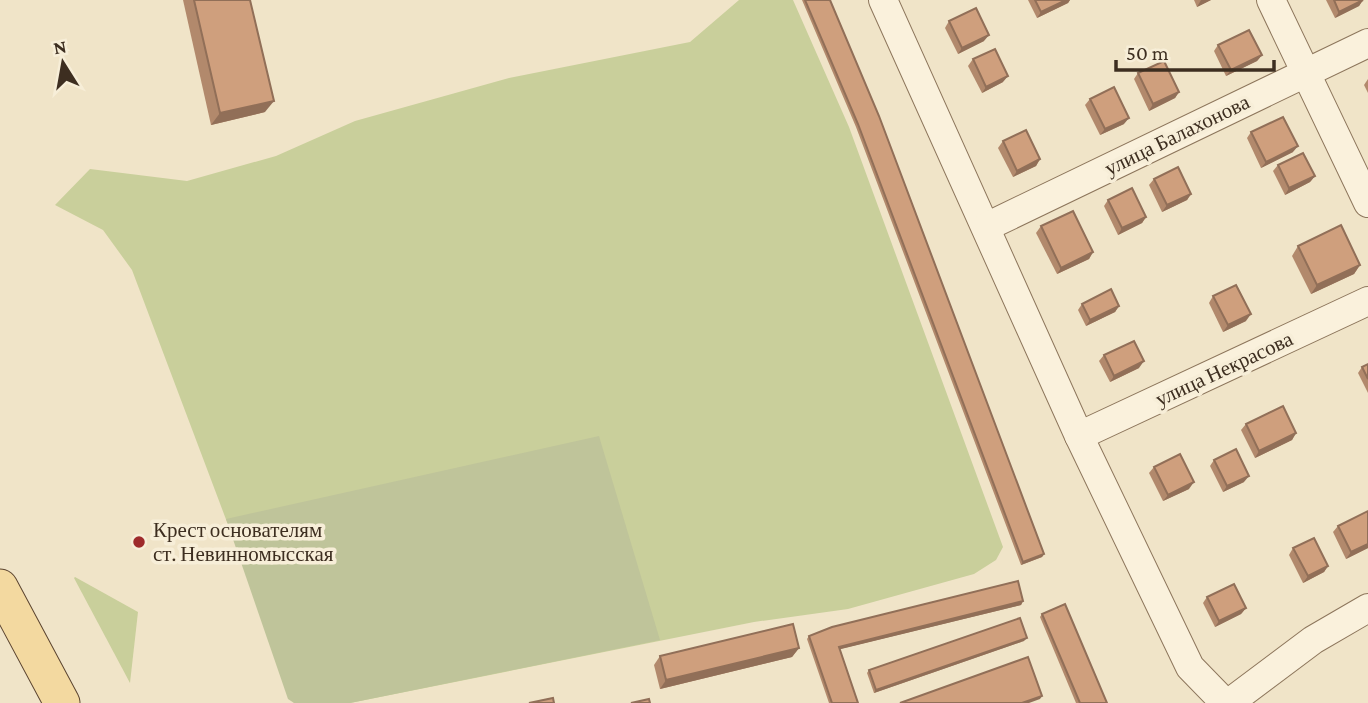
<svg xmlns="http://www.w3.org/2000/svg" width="1368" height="703" viewBox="0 0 1368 703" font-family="'Crimson Pro',serif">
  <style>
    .green { fill: #c9cf9b }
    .cemetery { fill: #bfc49a }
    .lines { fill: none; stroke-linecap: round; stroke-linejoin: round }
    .minor-casing { stroke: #8d765c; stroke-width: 30 }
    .major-casing { stroke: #5b4430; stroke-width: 37 }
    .minor { stroke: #faf1dc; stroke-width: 28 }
    .major { stroke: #f3d9a0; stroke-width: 35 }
    .wall { fill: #b2896c }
    .shaded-wall { fill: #916f58 }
    .building { fill: #cf9f7d; stroke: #916f58; stroke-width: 2 }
    .poi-dot { fill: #9e2a2b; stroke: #f7eed8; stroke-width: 2.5 }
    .labels { text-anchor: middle; stroke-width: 7; stroke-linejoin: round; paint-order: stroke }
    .street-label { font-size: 21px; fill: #3d2e20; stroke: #f7eed8 }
    .poi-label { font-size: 21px; fill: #3d2e20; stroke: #f7eed8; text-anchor: start }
  </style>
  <rect width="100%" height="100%" fill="#f0e4c8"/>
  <g class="green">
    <polygon points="739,0 793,0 849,127 1003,547 996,560 974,574 848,609 754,622 350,703 294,703 256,599 132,270 103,230 55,205 90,169 187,181 276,156 355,121 509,78 690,42"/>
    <polygon points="75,577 138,612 130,683 74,578"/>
  </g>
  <polygon class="cemetery" points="599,436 660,640 350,703 294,703 288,699 226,519"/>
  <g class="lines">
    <g class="minor-casing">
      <g id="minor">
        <polyline points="883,0 1079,436 1190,667 1225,703"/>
        <polyline points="1271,0 1368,203"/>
        <polyline points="986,227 1368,43"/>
        <polyline points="1079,436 1368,301"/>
        <polyline points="1229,703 1313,640 1368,608"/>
      </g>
    </g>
    <g class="major-casing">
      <polyline id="major" points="0,587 62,703"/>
    </g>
    <use href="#minor" class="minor"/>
    <use href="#major" class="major"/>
  </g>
  <g class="wall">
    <polygon points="183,0 250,0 265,112 211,125"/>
    <polygon points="802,0 830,0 1044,554 1042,557 1021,565 856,127"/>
    <polygon points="1028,0 1070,0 1068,3 1037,18"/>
    <polygon points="1194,0 1211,0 1197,7"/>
    <polygon points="1326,0 1363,0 1359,6 1335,18"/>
    <polygon points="949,21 984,41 958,54 945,28"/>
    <polygon points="1218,45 1262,55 1257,61 1226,76 1214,51"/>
    <polygon points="973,59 1003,82 982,93 968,66"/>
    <polygon points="1138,73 1179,92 1175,98 1149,111 1134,79"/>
    <polygon points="1368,79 1368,93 1364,85"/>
    <polygon points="1090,99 1124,124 1100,135 1085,105"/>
    <polygon points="1251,132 1293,152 1261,168 1247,138"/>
    <polygon points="1003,141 1040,159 1036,166 1013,177 998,148"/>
    <polygon points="1278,165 1315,176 1310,182 1285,195 1273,171"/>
    <polygon points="1154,179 1191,194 1187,200 1162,212 1149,185"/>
    <polygon points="1108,200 1146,217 1142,223 1118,235 1104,206"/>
    <polygon points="1041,226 1093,252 1089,259 1057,274 1036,233"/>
    <polygon points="1298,246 1360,265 1354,274 1311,294 1292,256"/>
    <polygon points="1213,296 1246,321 1223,332 1209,303"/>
    <polygon points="1082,304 1119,306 1115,312 1086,326 1078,310"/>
    <polygon points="1104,355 1139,368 1110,382 1099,361"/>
    <polygon points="1368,364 1368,393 1358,373 1362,367"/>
    <polygon points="1246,424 1296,433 1292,440 1255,458 1241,430"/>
    <polygon points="1214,460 1244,482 1223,492 1210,466"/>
    <polygon points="1154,467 1189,489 1163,501 1149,473"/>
    <polygon points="1338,526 1368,548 1346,559 1333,532"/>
    <polygon points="1293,548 1328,566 1324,572 1303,583 1289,555"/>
    <polygon points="1207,597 1246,608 1241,614 1215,627 1203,603"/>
    <polygon points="1023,601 1021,605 840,649 858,703 829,703 807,639 809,636"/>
    <polygon points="1042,614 1107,703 1076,703 1040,617"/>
    <polygon points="1024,641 874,693 867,673 869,670"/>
    <polygon points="799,648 792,657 660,689 654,665 660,656"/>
  </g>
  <g class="shaded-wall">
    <polygon points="1066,0 1070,0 1068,3 1037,18 1041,12"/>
    <polygon points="1201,0 1211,0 1197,7"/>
    <polygon points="1363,0 1359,6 1335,18 1339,12"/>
    <polygon points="989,35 984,41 958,54 962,48"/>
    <polygon points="1262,55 1257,61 1226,76 1231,70"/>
    <polygon points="1008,76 1003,82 982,93 986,87"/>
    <polygon points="1179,92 1175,98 1149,111 1153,104"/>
    <polygon points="274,101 265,112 211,125 220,113"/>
    <polygon points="1129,118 1124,124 1100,135 1105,129"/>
    <polygon points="1298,146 1293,152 1261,168 1266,162"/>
    <polygon points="1040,159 1036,166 1013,177 1017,171"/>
    <polygon points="1315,176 1310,182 1285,195 1289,188"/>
    <polygon points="1191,194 1187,200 1162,212 1167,205"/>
    <polygon points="1146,217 1142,223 1118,235 1122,228"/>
    <polygon points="1093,252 1089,259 1057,274 1061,268"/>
    <polygon points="1360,265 1354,274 1311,294 1317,285"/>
    <polygon points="1119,306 1115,312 1086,326 1090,320"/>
    <polygon points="1251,314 1246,321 1223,332 1228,325"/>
    <polygon points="1144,361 1139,368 1110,382 1114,376"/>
    <polygon points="1296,433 1292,440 1255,458 1259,451"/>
    <polygon points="1249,476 1244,482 1223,492 1227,486"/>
    <polygon points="1194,482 1189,489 1163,501 1168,495"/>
    <polygon points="1368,544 1368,548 1346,559 1351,552"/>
    <polygon points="1044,554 1042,557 1021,565 1023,562"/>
    <polygon points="1328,566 1324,572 1303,583 1308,576"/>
    <polygon points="1023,601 1021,605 837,650 839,647"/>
    <polygon points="1246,608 1241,614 1215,627 1219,621"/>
    <polygon points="1027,638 1024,641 874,693 876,690"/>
    <polygon points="799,648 792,657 660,689 666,680"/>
    <polygon points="1042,696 1040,699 1029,703 1022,703"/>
  </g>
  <g class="building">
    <polygon points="194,0 250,0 274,101 220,113"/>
    <polygon points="805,0 830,0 879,116 1044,554 1023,562 858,124"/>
    <polygon points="1035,0 1066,0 1041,12"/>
    <polygon points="1334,0 1363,0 1339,12"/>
    <polygon points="976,8 989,35 962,48 949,21"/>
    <polygon points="1249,30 1262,55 1231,70 1218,45"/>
    <polygon points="995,49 1008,76 986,87 973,59"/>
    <polygon points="1164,61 1179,92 1153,104 1138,73"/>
    <polygon points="1114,87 1129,118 1105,129 1090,99"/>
    <polygon points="1283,117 1298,146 1266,162 1251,132"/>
    <polygon points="1026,130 1040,159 1017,171 1003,141"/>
    <polygon points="1303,153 1315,176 1289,188 1278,165"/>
    <polygon points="1178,167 1191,194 1167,205 1154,179"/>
    <polygon points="1132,188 1146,217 1122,228 1108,200"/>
    <polygon points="1073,211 1093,252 1061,268 1041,226"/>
    <polygon points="1341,225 1360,265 1317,285 1298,246"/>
    <polygon points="1236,285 1251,314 1228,325 1213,296"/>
    <polygon points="1111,289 1119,306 1090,320 1082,304"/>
    <polygon points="1134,341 1144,361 1114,376 1104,355"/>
    <polygon points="1368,364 1368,379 1362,367"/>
    <polygon points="1283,406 1296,433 1259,451 1246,424"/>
    <polygon points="1236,449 1249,476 1227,486 1214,460"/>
    <polygon points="1180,454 1194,482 1168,495 1154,467"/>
    <polygon points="1368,511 1368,544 1351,552 1338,526"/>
    <polygon points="1314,538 1328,566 1308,576 1293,548"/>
    <polygon points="1018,581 1023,601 839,647 858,703 832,703 809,636 832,627"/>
    <polygon points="1234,584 1246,608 1219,621 1207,597"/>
    <polygon points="1065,604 1107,703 1080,703 1042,614"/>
    <polygon points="1020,618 1027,638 876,690 869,670"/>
    <polygon points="793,624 799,648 666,680 660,656"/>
    <polygon points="1028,657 1042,696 1022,703 900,703"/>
    <polygon points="553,698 554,703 529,703"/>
    <polygon points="649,699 650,703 631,703"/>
  </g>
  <circle class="poi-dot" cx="139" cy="542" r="7"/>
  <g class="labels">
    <g class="street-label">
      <text transform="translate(1177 135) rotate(-26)" y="7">улица Балахонова</text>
      <text transform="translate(1224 369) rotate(-25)" y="7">улица Некрасова</text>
    </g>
    <g class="poi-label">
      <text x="153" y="537">Крест основателям<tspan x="153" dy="24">ст. Невинномысская</tspan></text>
    </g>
  </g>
  <g transform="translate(63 63) rotate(349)" stroke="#f7eed8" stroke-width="5" paint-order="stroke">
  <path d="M0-5L12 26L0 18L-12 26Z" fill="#3d2e20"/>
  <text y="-10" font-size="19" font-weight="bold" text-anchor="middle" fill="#3d2e20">N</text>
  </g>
  <path d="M1116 60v10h158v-10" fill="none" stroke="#3d2e20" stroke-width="3.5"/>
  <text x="1126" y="60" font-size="21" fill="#3d2e20" stroke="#f7eed8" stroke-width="5" paint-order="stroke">50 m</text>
</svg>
